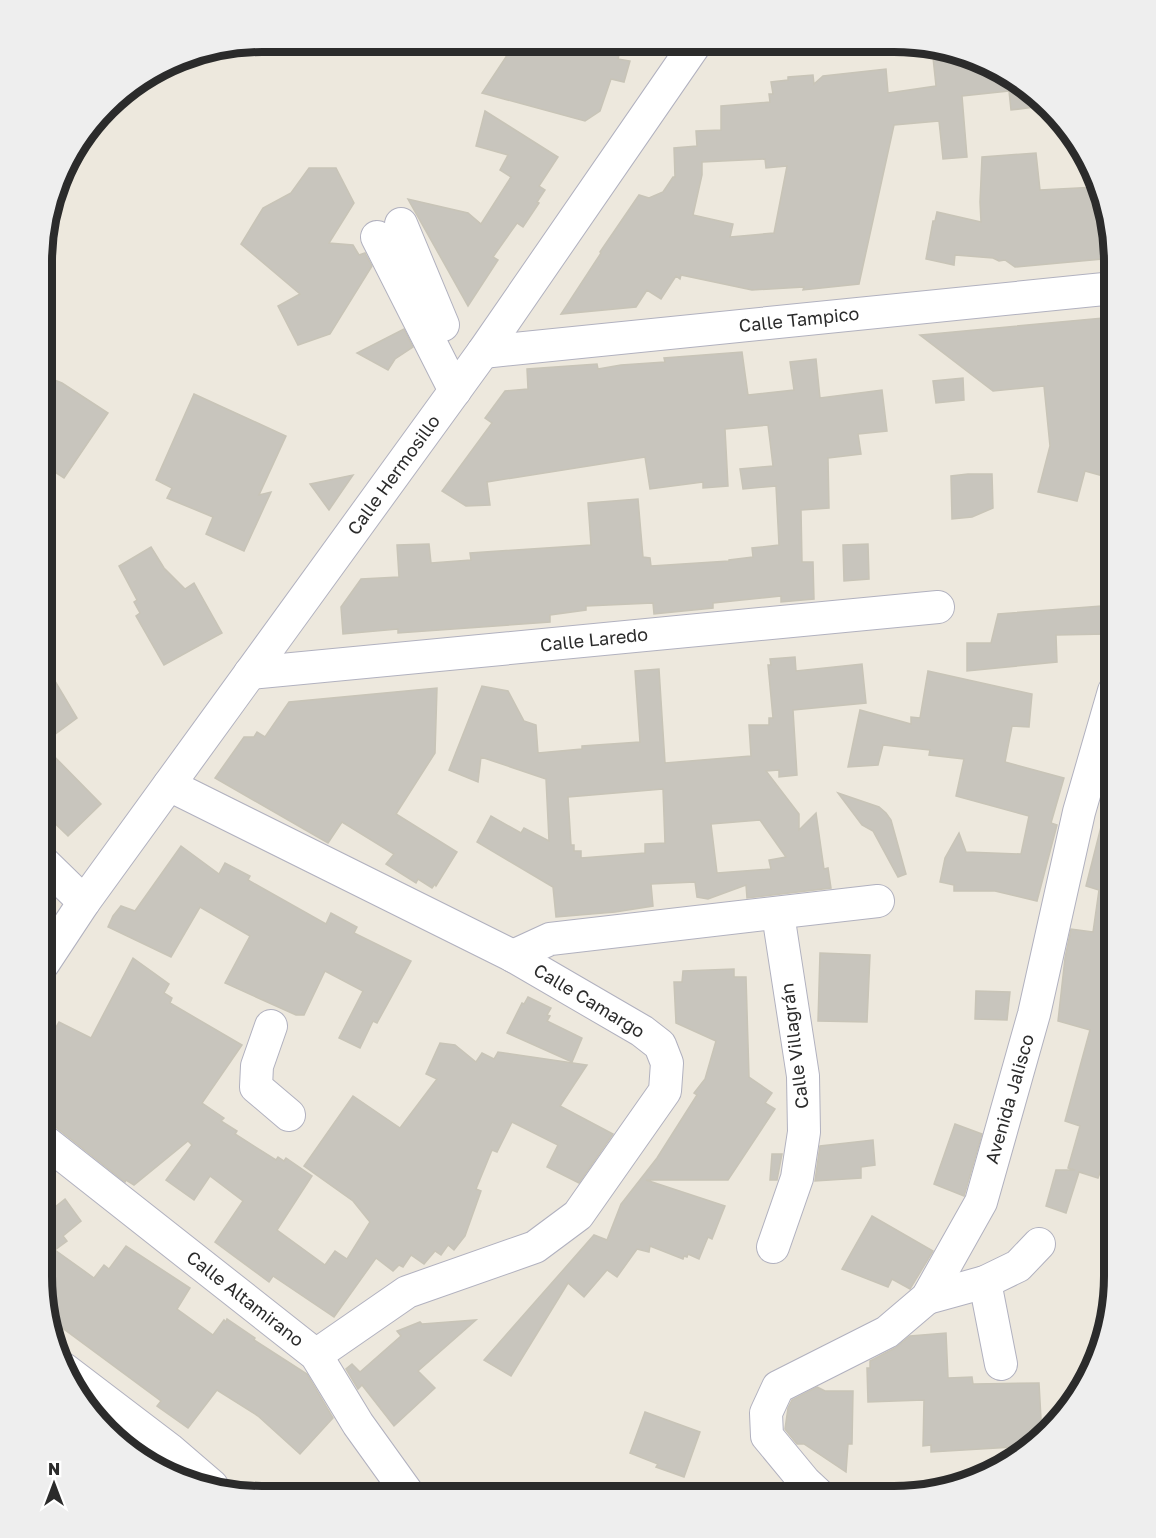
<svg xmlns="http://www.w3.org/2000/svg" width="1156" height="1538" viewBox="0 0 1156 1538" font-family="'Golos Text',sans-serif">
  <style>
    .building { fill: #c8c5bd; stroke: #c8c4b7; stroke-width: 1.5; fill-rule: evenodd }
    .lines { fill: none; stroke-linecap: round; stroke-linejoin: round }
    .minor-casing { stroke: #b1b1bf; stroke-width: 34 }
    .minor { stroke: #fff; stroke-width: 32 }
    .labels { text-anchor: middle; stroke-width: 5; stroke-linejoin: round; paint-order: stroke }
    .street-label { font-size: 18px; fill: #2b2b2b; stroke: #fff }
    .rim { fill: none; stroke: #2b2b2b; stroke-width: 8 }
  </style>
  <rect width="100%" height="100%" fill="#ede8dd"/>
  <g class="building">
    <polygon points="509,43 622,43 618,59 630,61 624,82 611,79 600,111 585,121 482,93 506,57"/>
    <path d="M932,48L1027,87L1043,106L1011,110L1009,91L962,96L967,157L943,159L939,121L894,125L859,284L803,290L804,287L752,290L681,275L680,279L676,276L661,299L647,290L636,307L561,314L601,253L600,252L639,195L649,198L663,192L673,177H675L674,148L697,146L696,131L721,130V106L770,102L769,94H773L771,82L788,80V77L813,75L814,84L823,76L886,69L888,93L936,86ZM765,159L766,168L787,166L774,233L730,237L733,224L693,215L702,175V162Z"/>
    <polygon points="485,111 558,157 539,186 545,190 537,202 539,203 523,227 517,223 493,257 498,260 468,306 408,199 468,213 481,224 511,177 500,170 508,155 476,146"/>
    <polygon points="1036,153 1040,190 1096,187 1113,258 1015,267 1005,260 999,261 993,258 955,255 954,265 926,259 933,221 935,221 937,212 981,222 980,202 982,157"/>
    <polygon points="309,168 336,168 354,203 329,243 353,245 359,255 365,253 372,266 330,334 298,345 278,306 300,294 241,244 263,208 291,193"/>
    <polygon points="1114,317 1114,479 1085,471 1077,501 1038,492 1050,446 1044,386 993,391 920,335"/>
    <polygon points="404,329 413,347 395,359 388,370 357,353"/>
    <polygon points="742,352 748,395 794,390 790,362 816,359 820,398 882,390 887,431 858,434 861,454 828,458 829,508 801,510 802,562 813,562 814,599 781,602 781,596 713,603 713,608 654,614 653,603 586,606 586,610 550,615 550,622 398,633 398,629 343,634 341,607 361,579 399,577 397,545 429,544 431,563 471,560 470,553 591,545 588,503 638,499 643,557 650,558 651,566 729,561 729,560 753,557 752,548 779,545 776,486 743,489 740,469 773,466 768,425 725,429 728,486 703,488 703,482 650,489 645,457 487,482 490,505 466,506 442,491 492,423 485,418 505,391 528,389 527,369 597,364 598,369 621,365 665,362 664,358"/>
    <polygon points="44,376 62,383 108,413 64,478 44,465"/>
    <polygon points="963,378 964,400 936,403 933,381"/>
    <polygon points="194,394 286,436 259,495 271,492 244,551 206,534 213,517 167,498 172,488 156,480"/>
    <polygon points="968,474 992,474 993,508 972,517 952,519 951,476"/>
    <polygon points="353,475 329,510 310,484"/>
    <polygon points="868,544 869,579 844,581 843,545"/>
    <polygon points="151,547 164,568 185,589 194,583 222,633 164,665 136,616 140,613 134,602 137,600 119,566"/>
    <polygon points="1114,605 1107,634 1056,635 1057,662 967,671 967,643 991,643 998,614"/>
    <path d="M795,657L796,671L862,664L866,703L793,710L797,775L779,777V770L766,771L799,814V830L816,813L824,869L828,868L831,888L747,898L746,885L708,899L697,897L695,882L651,884L653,906L615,912L556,917L553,887L477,842L491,816L521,833L524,828L549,841L546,779L481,757L478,782L449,770L482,686L508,691L524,721L536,725L538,753L582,749V746L640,742L635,671L659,669L665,763L751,756L749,725H769V718H773L768,665H771L770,659ZM663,789L665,843L645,844V853L581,858V851H574V845H571L568,797ZM760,820L786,857L769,860L771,869L717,873L711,824Z"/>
    <polygon points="43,661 77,718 43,743"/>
    <polygon points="928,671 1032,694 1029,727 1012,726 1005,762 1064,778 1051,823 1057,825 1037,901 995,891 954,891 954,885 940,882 945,858 959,833 966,852 1021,854 1029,816 956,796 964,759 929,755 930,750 883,745 878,765 848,767 860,710 911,724 911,717 920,718"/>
    <polygon points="437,688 435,753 396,814 457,852 436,886 435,884 432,888 418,879 416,883 386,864 394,854 342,822 328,843 215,778 244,737 254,737 257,732 265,737 289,702"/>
    <polygon points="43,745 101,804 68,836 43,812"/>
    <polygon points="838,793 879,807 886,813 891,820 906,874 898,877 873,831 862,825"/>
    <polygon points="1106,807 1114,808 1114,1041 1104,1072 1114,1074 1114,1096 1105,1126 1114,1129 1114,1135 1098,1178 1079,1172 1066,1213 1046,1206 1056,1170 1075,1170 1068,1168 1080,1126 1065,1121 1090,1030 1058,1021 1065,958 1071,929 1093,932 1099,890 1086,886"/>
    <polygon points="181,846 219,874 225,863 250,876 248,880 326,924 331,913 357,927 354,933 411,961 377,1023 373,1021 360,1048 339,1038 363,991 325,971 304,1015 296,1015 225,983 250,936 200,907 171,957 108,927 113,916 121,906 135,911"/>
    <polygon points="820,953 870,955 867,1022 818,1021"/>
    <polygon points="133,958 169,984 164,993 172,998 170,1003 242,1045 202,1103 224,1118 221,1121 237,1131 235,1134 276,1160 278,1157 284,1161 286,1158 312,1176 277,1230 325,1265 335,1251 347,1259 370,1222 353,1201 304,1166 353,1096 400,1128 437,1079 426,1074 440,1043 455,1045 476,1062 482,1053 494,1059 498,1052 587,1065 560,1106 613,1134 579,1183 547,1167 558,1145 512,1122 497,1152 492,1150 476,1189 481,1191 465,1236 454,1250 448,1245 441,1255 435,1251 424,1264 411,1255 403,1267 399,1265 393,1271 376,1258 334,1317 273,1276 269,1282 215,1242 243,1201 210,1176 194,1200 166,1180 192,1145 188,1141 134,1185 126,1180 125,1182 53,1125 46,1122 51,1115 42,1110 42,1052 59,1022 91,1038"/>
    <polygon points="734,969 734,977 746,977 749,1077 772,1093 765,1103 775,1109 728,1180 646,1180 725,1206 712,1239 708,1237 699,1259 688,1254 687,1257 684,1256 683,1259 650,1246 649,1252 637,1249 617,1277 607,1270 584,1297 568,1283 511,1376 484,1360 594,1235 607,1240 621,1204 657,1158 697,1095 694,1093 705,1079 716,1041 676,1023 674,982 682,982 683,971"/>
    <polygon points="976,991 1010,992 1007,1020 975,1019"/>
    <polygon points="528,997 551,1008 547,1015 550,1016 547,1021 582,1038 572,1062 507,1033 522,1003 524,1004"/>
    <polygon points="955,1124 982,1134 964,1196 934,1184"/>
    <polygon points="873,1140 875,1165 861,1167 861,1178 815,1181 820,1146"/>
    <polygon points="772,1154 782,1154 777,1180 770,1180"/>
    <polygon points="65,1199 81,1221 63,1236 67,1241 55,1250 94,1278 104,1265 109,1269 126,1246 190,1288 177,1309 213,1335 224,1320 226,1322 227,1319 255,1338 254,1340 307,1374 333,1418 300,1454 258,1416 217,1390 188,1428 157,1406 161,1401 53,1321 42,1276 42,1212 45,1215"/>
    <polygon points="872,1216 933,1251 910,1289 892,1279 888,1287 842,1269"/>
    <polygon points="476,1320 418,1371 435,1388 394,1426 362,1385 358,1389 346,1369 352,1364 360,1372 401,1336 397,1331 420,1322 422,1324"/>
    <polygon points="946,1333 948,1378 972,1377 973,1384 1039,1383 1042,1437 1039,1441 1032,1446 931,1452 931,1445 923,1446 924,1400 868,1402 867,1368 870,1368 870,1361 895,1348 910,1336"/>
    <polygon points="817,1387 825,1391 853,1391 852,1444 848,1444 846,1472 804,1444 797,1444 785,1429 788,1408 792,1400"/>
    <polygon points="645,1412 700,1432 684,1477 656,1467 658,1464 630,1453"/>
  </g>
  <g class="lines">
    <g class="minor-casing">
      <g id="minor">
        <polyline points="401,224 443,325"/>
        <polyline points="377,237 455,391"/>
        <polyline points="483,352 1114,288"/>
        <polyline points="250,673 938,607"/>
        <polyline points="169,785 513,956 642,1031 660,1045 667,1063 665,1091 578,1215 535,1247 407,1292 316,1355"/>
        <polyline points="43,862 84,902"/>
        <polyline points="513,956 550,939 878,901"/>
        <polyline points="43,964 84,902 483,352 696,43"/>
        <polyline points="271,1026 257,1066 256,1087 289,1115"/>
        <polyline points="42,1139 316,1355 358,1424 409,1495"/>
        <polyline points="773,1247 797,1178 804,1132 803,1076 778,914"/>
        <polyline points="985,1282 1001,1364"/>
        <polyline points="927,1298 985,1282 1018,1266 1039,1244"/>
        <polyline points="64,1369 169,1449 212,1486"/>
        <polyline points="820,1496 805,1482 767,1436 766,1413 778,1387 887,1332 927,1298 981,1202 1034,1014 1079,812 1114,691"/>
      </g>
    </g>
    <use href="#minor" class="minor"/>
  </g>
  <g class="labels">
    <g class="street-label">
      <text transform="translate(799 320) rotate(-6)" y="6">Calle Tampico</text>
      <text transform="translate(394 475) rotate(-54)" y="6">Calle Hermosillo</text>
      <text transform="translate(594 640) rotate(-6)" y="6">Calle Laredo</text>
      <text transform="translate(589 1001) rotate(31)" y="6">Calle Camargo</text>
      <text transform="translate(795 1046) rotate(-97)" y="6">Calle Villagrán</text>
      <text transform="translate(1010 1099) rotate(-74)" y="6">Avenida Jalisco</text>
      <text transform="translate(245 1299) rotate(38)" y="6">Calle Altamirano</text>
    </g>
  </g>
  <path d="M0 0H1156V1538H0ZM262 52H894A210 210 0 0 1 1104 262V1276A210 210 0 0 1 894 1486H262A210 210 0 0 1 52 1276V262A210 210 0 0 1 262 52Z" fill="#eee" fill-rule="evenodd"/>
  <path class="rim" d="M262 52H894A210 210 0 0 1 1104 262V1276A210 210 0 0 1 894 1486H262A210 210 0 0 1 52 1276V262A210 210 0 0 1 262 52Z"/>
  <g transform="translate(54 1484)" stroke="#ffffff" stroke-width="4.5" paint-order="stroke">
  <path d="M0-4.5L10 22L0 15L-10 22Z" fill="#2b2b2b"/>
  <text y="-9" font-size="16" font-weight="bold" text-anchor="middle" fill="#2b2b2b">N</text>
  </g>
</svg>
